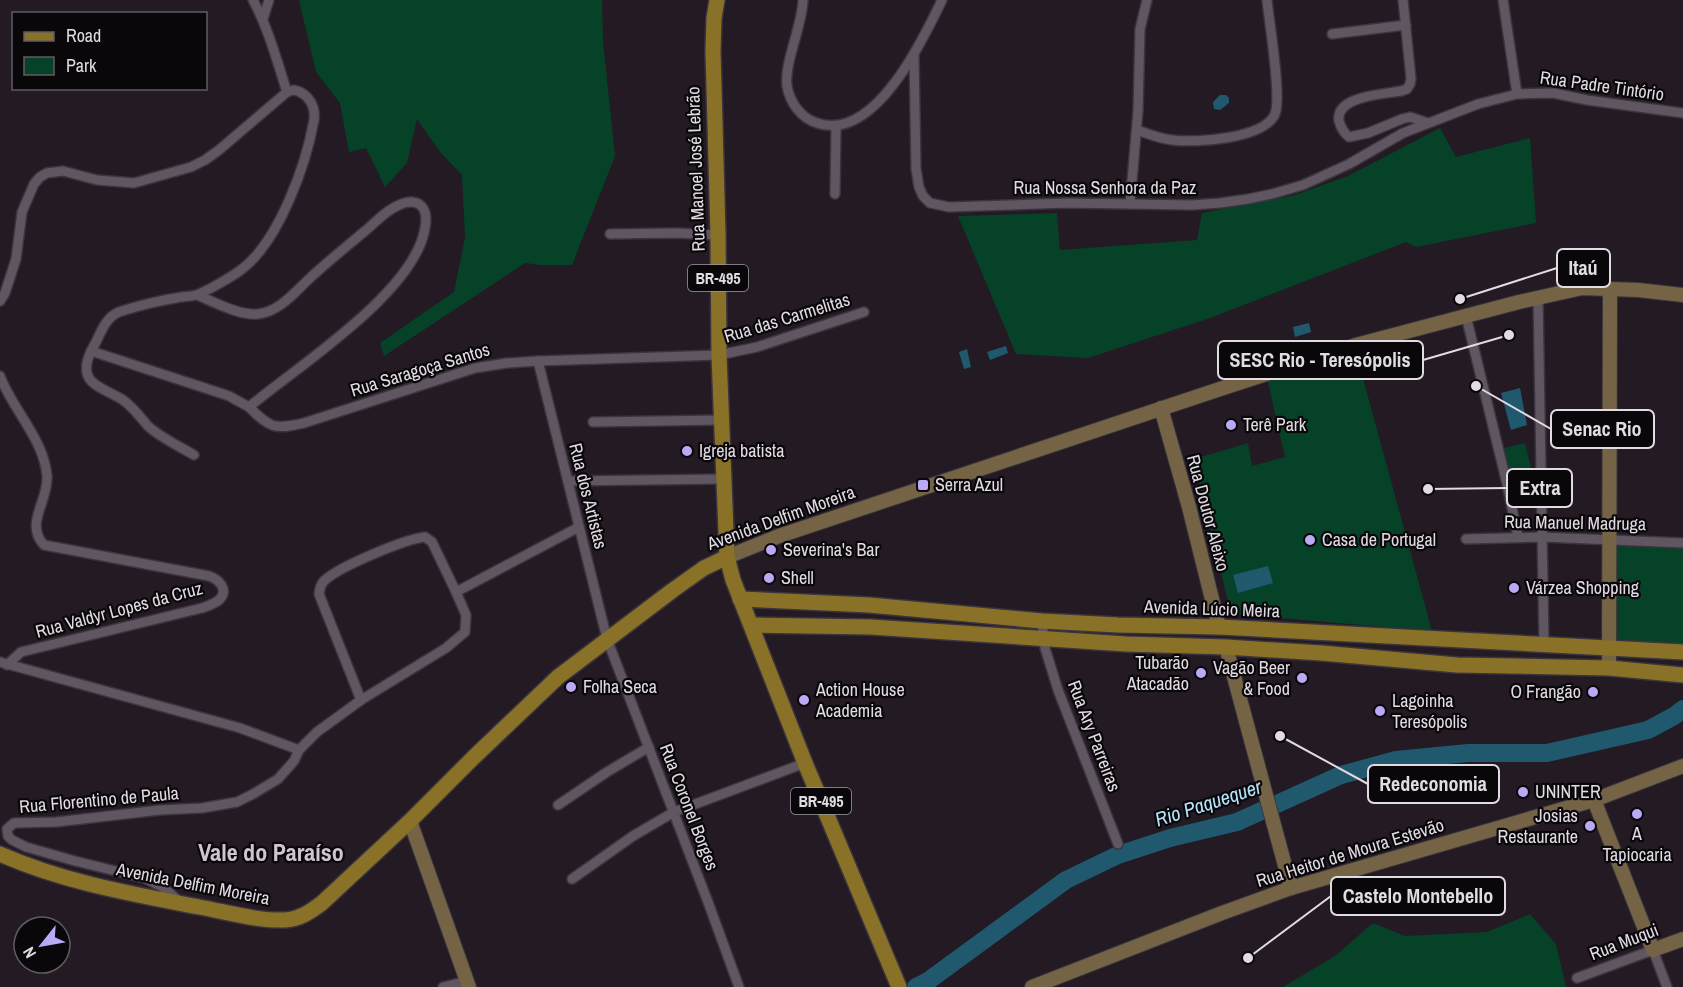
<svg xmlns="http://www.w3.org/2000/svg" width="1683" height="987" viewBox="0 0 1683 987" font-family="'Archivo Narrow',sans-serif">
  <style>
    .green { fill: #064228 }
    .water { fill: #20586e }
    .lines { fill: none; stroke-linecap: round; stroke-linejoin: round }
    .river { stroke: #20586e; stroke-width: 18 }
    .street-casing { stroke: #3b343c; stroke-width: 12 }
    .secondary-casing { stroke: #3b343c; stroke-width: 16 }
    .primary-casing { stroke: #3b343c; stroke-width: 18 }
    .street { stroke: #605662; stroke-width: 9 }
    .secondary { stroke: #746445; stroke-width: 14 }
    .primary { stroke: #897227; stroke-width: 15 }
    .poi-dot { fill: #baaaf6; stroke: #0a070b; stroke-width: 2 }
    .labels { text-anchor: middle; stroke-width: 4.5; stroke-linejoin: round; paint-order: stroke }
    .shield { fill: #0a070b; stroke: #a09ba2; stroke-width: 1.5 }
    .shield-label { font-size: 16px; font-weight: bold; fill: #e1dbe2 }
    .street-label { font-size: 18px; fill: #e1dbe2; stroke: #0a070b }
    .poi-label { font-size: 18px; fill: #e1dbe2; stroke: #0a070b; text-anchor: start }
    .water-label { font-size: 20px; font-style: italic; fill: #b6e5fb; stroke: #0a070b }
    .district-label { font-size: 24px; font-weight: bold; fill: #d0c4d2; stroke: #0a070b }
    .leader { fill: none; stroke: #e1dbe2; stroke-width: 2 }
    .callout-dot { fill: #e1dbe2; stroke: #0a070b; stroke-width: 2 }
    .callout { fill: #0a070b; stroke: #e1dbe2; stroke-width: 2 }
    .callout-label { font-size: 20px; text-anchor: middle; font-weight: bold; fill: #e1dbe2 }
  </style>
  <rect width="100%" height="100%" fill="#231a24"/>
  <g class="green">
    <polygon points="299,0 602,0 603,41 615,156 572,265 541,265 525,263 384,356 380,343 454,292 465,238 462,175 440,152 417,119 407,163 385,187 366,148 349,152 340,103 316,72"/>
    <polygon points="1440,128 1456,157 1530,138 1536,223 1416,247 1406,242 1210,318 1088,358 1016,354 958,216 1057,213 1060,250 1197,240 1202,213 1295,195 1348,176"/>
    <polygon points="1355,349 1432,631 1231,614 1194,459 1248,443 1252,466 1285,457 1267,378"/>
    <polygon points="1525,443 1536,489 1515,494 1504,448"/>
    <polygon points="1615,546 1683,546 1683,646 1613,644"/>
    <polygon points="1530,914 1556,944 1566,987 1283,987 1335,956 1373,923 1405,936 1487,932"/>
  </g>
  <g class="water">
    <polygon points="1220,95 1226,95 1229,98 1229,103 1220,110 1214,109 1213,102"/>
    <polygon points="1309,323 1311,332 1295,337 1293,327"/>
    <polygon points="1006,346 1008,353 990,360 987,352"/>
    <polygon points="967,349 971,367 964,369 959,352"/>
    <polygon points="1520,388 1527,425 1511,430 1501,393"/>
    <polygon points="1268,566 1273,583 1238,593 1233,575"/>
  </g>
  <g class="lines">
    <polyline class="river" points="916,987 928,981 1066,880 1118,855 1170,838 1237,822 1341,775 1396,760 1468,753 1547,753 1648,730 1674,716 1683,709"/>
    <g class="street-casing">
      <g id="street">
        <path d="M253,0C269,30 277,61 287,92"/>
        <path d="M803,0C802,27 784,63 787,86C790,103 801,118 817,123C874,143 923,40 942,0"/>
        <path d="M1403,0L1411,79L1410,84L1407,89L1401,91C1384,94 1335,96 1339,121C1341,128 1344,133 1349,137L1368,133L1402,119L1410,117L1428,123"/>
        <polyline points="1503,0 1517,94"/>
        <polyline points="263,19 269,0"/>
        <polyline points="1332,34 1406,25"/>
        <polyline points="914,56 916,169 919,187 923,196 930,203 949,207 1066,203 1192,205 1220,203 1248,199 1272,194 1303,185 1349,164 1403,133 1478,104 1517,94 1553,93 1587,100 1683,113"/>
        <path d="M1137,130C1149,134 1160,139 1172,140C1196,143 1264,139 1275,114C1282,97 1269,21 1267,0"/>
        <polyline points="835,194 836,127"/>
        <polyline points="1130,204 1138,111 1140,29 1147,0"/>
        <polyline points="610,234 676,233 718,235"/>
        <polyline points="1538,298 1544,645"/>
        <path d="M0,301L5,293L16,259L22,212L34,184L40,177L47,173L63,171L97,180L134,183L191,167L205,160L219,150L287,92L294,90C308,93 316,106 314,120C306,165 279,241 242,269C232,277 210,289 199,294C192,297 184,296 176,298C161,300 134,307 119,312C107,317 102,329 97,340C91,351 82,366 89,378C94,387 114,394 123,400C133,407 140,417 148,426C161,438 179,446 194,455"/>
        <polyline points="1466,316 1507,484 1518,537"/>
        <path d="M91,351L214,391L229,396L249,407C298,366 415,292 425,228C426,222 427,215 424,210C419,199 406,201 397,206C385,211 375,223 365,231C346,247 327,262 309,279C295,292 279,312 258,314C240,316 214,302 197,295"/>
        <polyline points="538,361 607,639 708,902 739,987"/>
        <path d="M0,376C12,409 44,439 47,476C49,500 24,524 44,545L209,576C218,579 229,589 220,599C215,604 208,606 202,608L21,652L7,665"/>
        <path d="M249,407C270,428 274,430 304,423L475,368L507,363L538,361L719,355L757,347L864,312"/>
        <polyline points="593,422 721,420"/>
        <polyline points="568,481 724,479"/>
        <polyline points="1466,539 1542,537 1683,543"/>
        <polyline points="1042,621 1045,648 1058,690 1118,844"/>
        <polyline points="0,662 240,728 299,750"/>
        <path d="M361,700L319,594C320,589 320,585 324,581C338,567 405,539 425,537L432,542L456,592"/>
        <polyline points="558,805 607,772 649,747"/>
        <polyline points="572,879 633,836 674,812 805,763"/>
        <polyline points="180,902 164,888 144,878 75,861 26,847 12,840 8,836 7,829 14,823 56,822 160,810 202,808 237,802 253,794 278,779 294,761 299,750 317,732 361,700 446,648 465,632 466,615 456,592 579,527"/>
        <polyline points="1577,978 1653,950 1667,987"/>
        <polyline points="443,987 467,981"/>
      </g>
    </g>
    <g class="secondary-casing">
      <g id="secondary">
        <polyline points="1161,408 1189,507 1219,627"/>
        <polyline points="727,557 779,536 1217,390 1356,345 1424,327 1519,302 1582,288 1638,290 1683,295"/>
        <polyline points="1226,647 1291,888"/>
        <polyline points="1609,668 1610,290"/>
        <polyline points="1594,800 1653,950 1683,939"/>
        <polyline points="410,821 469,987"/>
        <polyline points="1032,987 1222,913 1291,888 1594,800 1683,766"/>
      </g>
    </g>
    <g class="primary-casing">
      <g id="primary">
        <polyline points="717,0 714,18 713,51 718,235 719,355 727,557 733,580 805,763 899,987"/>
        <polyline points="740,599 869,605 1042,621 1118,625 1219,627 1683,652"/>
        <polyline points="751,625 871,627 1126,644 1226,647 1321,653 1457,665 1609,668 1683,675"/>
        <path d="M0,854C63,882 132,894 199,907C227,912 257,921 285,920C300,919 310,912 322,903L410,821L474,757L558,677L673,590L704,568L727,557"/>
      </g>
    </g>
    <use href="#street" class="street"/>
    <use href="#secondary" class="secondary"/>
    <use href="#primary" class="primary"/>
  </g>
  <g class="poi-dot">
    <circle cx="1231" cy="425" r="6"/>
    <circle cx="687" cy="451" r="6"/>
    <rect x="917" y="479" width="12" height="12" rx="3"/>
    <circle cx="1310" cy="540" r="6"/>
    <circle cx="771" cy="550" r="6"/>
    <circle cx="769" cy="578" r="6"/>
    <circle cx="1514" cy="588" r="6"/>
    <circle cx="1201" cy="673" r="6"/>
    <circle cx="1302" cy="678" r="6"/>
    <circle cx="571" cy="687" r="6"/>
    <circle cx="1593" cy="692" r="6"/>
    <circle cx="804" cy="700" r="6"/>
    <circle cx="1380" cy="711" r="6"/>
    <circle cx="1523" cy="792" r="6"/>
    <circle cx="1637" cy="814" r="6"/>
    <circle cx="1590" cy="826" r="6"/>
  </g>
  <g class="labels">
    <g class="shield">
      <rect x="688" y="265" width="60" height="26" rx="4.5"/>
      <rect x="791" y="788" width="60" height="26" rx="4.5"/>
    </g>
    <g class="shield-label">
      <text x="718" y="284">BR-495</text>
      <text x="821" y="807">BR-495</text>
    </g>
    <g class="street-label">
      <text transform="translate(1602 86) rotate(8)" y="6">Rua Padre Tintório</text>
      <text transform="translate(696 169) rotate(-92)" y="6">Rua Manoel José Lebrão</text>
      <text x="1105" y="194">Rua Nossa Senhora da Paz</text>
      <text transform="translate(787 318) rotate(-17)" y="6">Rua das Carmelitas</text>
      <text transform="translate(420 370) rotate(-17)" y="6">Rua Saragoça Santos</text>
      <text transform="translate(588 496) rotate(76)" y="6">Rua dos Artistas</text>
      <text transform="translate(1208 513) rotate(75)" y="6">Rua Doutor Aleixo</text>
      <text transform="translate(781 518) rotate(-20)" y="6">Avenida Delfim Moreira</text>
      <text transform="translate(1575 523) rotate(1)" y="6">Rua Manuel Madruga</text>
      <text transform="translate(1212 609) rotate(2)" y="6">Avenida Lúcio Meira</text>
      <text transform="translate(119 610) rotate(-15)" y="6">Rua Valdyr Lopes da Cruz</text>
      <text transform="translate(1094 736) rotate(69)" y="6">Rua Ary Parreiras</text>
      <text transform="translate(99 800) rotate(-5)" y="6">Rua Florentino de Paula</text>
      <text transform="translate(689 807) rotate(69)" y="6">Rua Coronel Borges</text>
      <text transform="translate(1350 853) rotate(-17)" y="6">Rua Heitor de Moura Estevão</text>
      <text transform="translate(193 884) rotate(11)" y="6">Avenida Delfim Moreira</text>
      <text transform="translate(1624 942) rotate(-21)" y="6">Rua Muqui</text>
    </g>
    <g class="poi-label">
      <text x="1243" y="431">Terê Park</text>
      <text x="699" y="457">Igreja batista</text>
      <text x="935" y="491">Serra Azul</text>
      <text x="1322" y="546">Casa de Portugal</text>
      <text x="783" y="556">Severina's Bar</text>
      <text x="781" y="584">Shell</text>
      <text x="1526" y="594">Várzea Shopping</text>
      <text x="1189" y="669" text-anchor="end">Tubarão<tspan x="1189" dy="21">Atacadão</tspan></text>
      <text x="1290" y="674" text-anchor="end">Vagão Beer<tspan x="1290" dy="21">&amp; Food</tspan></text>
      <text x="583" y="693">Folha Seca</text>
      <text x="816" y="696">Action House<tspan x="816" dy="21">Academia</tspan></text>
      <text x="1581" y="698" text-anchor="end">O Frangão</text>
      <text x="1392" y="707">Lagoinha<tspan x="1392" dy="21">Teresópolis</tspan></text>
      <text x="1535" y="798">UNINTER</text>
      <text x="1578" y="822" text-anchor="end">Josias<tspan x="1578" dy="21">Restaurante</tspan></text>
      <text x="1637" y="840" text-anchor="middle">A<tspan x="1637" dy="21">Tapiocaria</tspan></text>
    </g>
    <g class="water-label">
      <text transform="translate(1208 803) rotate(-18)" y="7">Rio Paquequer</text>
    </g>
    <g class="district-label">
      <text x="271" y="861">Vale do Paraíso</text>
    </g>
  </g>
  <path class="leader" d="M1460 299L1557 268M1509 335L1423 360M1476 386L1551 429M1428 489L1507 488M1280 736L1368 784M1248 958L1331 896"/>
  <g class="callout-dot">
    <circle cx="1460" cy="299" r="6"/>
    <circle cx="1509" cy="335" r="6"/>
    <circle cx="1476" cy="386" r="6"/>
    <circle cx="1428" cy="489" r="6"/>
    <circle cx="1280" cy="736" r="6"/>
    <circle cx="1248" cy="958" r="6"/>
  </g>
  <g class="callout">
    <rect x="1557" y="249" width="53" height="38" rx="6"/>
    <rect x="1218" y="341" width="205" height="38" rx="6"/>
    <rect x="1551" y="410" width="103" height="38" rx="6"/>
    <rect x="1507" y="469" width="65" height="38" rx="6"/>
    <rect x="1368" y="765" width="131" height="38" rx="6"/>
    <rect x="1331" y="877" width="174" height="38" rx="6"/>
  </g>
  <g class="callout-label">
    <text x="1583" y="275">Itaú</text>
    <text x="1320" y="367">SESC Rio - Teresópolis</text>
    <text x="1602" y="436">Senac Rio</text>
    <text x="1540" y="495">Extra</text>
    <text x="1433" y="791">Redeconomia</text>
    <text x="1418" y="903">Castelo Montebello</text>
  </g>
  <rect x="12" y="12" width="195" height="78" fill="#0a070b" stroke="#605c61" stroke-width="1.5"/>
  <rect x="24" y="32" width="30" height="9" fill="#897227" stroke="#605c61" stroke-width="1.5"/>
  <text x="66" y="42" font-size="18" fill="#e1dbe2">Road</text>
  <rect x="24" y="57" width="30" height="18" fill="#064228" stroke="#605c61" stroke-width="1.5"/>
  <text x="66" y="72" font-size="18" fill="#e1dbe2">Park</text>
  <g transform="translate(42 945) rotate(239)"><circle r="28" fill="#0a070b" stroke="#605c61" stroke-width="1.5"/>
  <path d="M0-4.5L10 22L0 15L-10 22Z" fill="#baaaf6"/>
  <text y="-9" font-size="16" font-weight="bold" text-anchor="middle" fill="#e1dbe2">N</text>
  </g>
</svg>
